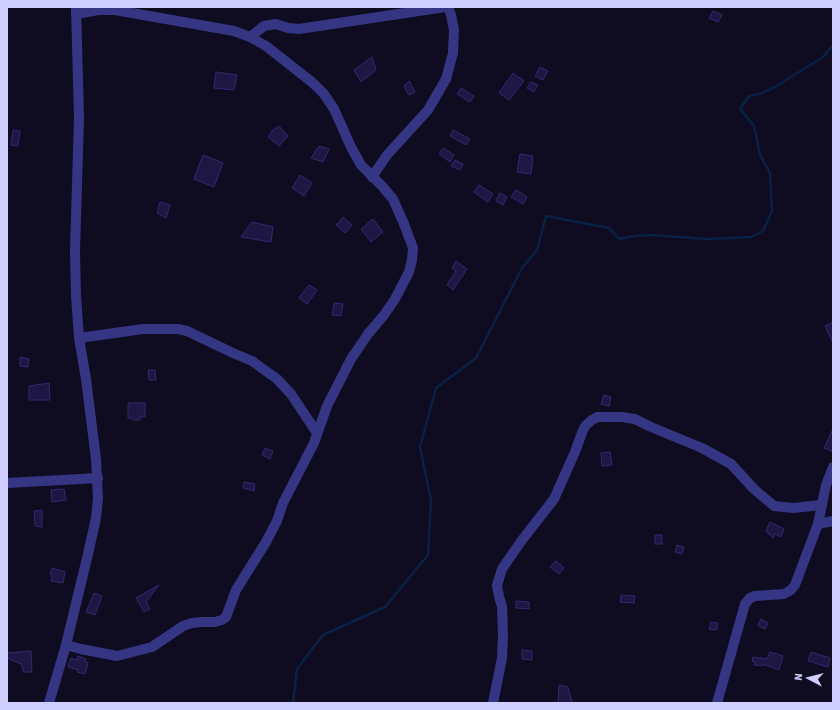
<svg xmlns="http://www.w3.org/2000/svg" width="840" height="710" viewBox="0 0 840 710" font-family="'Source Sans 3',sans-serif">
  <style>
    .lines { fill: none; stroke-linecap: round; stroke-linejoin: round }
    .stream { stroke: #092144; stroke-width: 2.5 }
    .building { fill: #1e1743; stroke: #332871 }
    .street { stroke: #353683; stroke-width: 10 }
  </style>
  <rect width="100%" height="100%" fill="#0f0c22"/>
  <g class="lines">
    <polyline class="stream" points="293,703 297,669 323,635 385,607 428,555 431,500 420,447 436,388 476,358 522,268 537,250 546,216 609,228 619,239 635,236 652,235 706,239 751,237 763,231 772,211 770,173 760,155 754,126 740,109 749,96 760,94 775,87 823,57 833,45"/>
  </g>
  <g class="building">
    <polygon points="713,11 722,15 718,22 709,18"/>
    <polygon points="372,57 376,70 361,82 354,70"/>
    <polygon points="540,67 548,71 543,80 535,76"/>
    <polygon points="216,72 237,75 234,90 214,88"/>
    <polygon points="513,73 524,81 509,100 499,93"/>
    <polygon points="409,81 415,92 409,95 404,86"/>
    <polygon points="531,82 538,85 534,92 527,88"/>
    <polygon points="461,88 474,96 470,102 457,94"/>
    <polygon points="279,126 288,136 279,146 268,137 273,130"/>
    <polygon points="13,130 20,131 18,146 11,145"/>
    <polygon points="453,130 470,139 466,145 450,136"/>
    <polygon points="319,146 329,149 323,162 311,158"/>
    <polygon points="443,148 454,155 450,162 439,154"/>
    <polygon points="520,154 533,156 531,174 517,172"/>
    <polygon points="203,155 223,163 214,187 194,179"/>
    <polygon points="455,160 463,164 460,170 451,166"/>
    <polygon points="300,175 312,183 304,196 292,188"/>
    <polygon points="479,185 493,194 488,202 474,192"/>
    <polygon points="516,190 527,197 523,204 511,197"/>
    <polygon points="500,193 507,197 503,205 496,201"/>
    <polygon points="160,202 170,205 166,218 157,213"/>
    <polygon points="343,217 352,225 345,233 336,225"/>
    <polygon points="373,219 383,232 371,242 361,229"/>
    <polygon points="252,222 273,227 271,242 241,237"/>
    <polygon points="456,261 467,269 453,290 447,285 456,271 452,268"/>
    <polygon points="309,285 317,290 307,304 299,298"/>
    <polygon points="334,303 343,304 341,316 332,315"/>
    <polygon points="833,322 833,343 825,326"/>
    <polygon points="20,357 29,359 28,367 20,366"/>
    <polygon points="148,370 155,370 156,380 149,380"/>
    <polygon points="49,383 50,400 29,400 29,386"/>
    <polygon points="604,395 611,397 609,406 601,404"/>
    <polygon points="128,403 145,403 145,417 140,417 140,420 133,420 132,418 128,418"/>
    <polygon points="833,429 833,452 824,448"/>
    <polygon points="265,448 273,451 270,459 262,455"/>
    <polygon points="610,452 612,465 602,466 601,453"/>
    <polygon points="244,482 255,484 254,491 243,488"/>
    <polygon points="64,489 66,500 52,502 51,490"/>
    <polygon points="42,510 42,527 35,526 34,511"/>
    <polygon points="770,522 784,529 781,537 775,534 773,538 766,531"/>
    <rect x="655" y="535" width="7" height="9"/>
    <polygon points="677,545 684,547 682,554 675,552"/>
    <polygon points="556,561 564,568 559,574 550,567"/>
    <polygon points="52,568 65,572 63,583 51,581 52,575 50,574"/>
    <polygon points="159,585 146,602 150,609 144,612 136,598"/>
    <polygon points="94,593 102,596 95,615 86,612"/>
    <polygon points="621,595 635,596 634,603 620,602"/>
    <polygon points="516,601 529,602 529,609 516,608"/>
    <polygon points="761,619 768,623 765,629 758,626"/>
    <polygon points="711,622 718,623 716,630 709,629"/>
    <polygon points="522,650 532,651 532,660 522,659"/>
    <polygon points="31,651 32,672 23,672 23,668 21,664 7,658 7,653"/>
    <polygon points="770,652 783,656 779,670 763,664 763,666 754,665 755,662 752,661 753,657 767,659"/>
    <polygon points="811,652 830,658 828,667 808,661"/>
    <polygon points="78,656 86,659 85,662 88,663 85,674 77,672 78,670 68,667 71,658 77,660"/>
    <polygon points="559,685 568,687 572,703 558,703"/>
  </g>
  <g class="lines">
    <g class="street">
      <polyline points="250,37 264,26 276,24 288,28 299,29 445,7"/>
      <polyline points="372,177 387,155 428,110 446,79 453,53 454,30 451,15 448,7"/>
      <polyline points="79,338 143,329 178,329 187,331 233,353 252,361 277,379 291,394 317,433"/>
      <polyline points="7,483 98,478"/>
      <polyline points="818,524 826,485 833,467"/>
      <polyline points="66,645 88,554 96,518 98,498 96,459 86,379 79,338 76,296 75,251 79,117 76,8"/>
      <polyline points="49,703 66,645 81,649 117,656 152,647 183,626 192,623 202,622 215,622 222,620 226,617 236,590 266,542 277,521 283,503 314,443 327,406 351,359 368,334 384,315 395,299 409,272 412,260 413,248 404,224 393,199 382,186 361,165 351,147 334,109 324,94 313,83 266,46 250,37 234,31 115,10 98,10 76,14"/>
      <polyline points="493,703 502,658 503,636 502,607 499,596 497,586 498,582 502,569 522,540 554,499 575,452 583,430 586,425 592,420 597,417 622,417 635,419 651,427 702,448 731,464 754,489 774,506 793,508 822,505"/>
      <polyline points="717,703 745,604 750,598 755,596 784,594 791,590 795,585 818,524 833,521"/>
    </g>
  </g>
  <rect width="840" height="710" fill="none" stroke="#d0cdff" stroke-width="16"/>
  <g transform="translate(808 678) rotate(277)" stroke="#0f0c22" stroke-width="3" paint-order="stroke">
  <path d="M0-3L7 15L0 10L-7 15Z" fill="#d0cdff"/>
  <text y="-6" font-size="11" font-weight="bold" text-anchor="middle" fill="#d0cdff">N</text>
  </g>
</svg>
